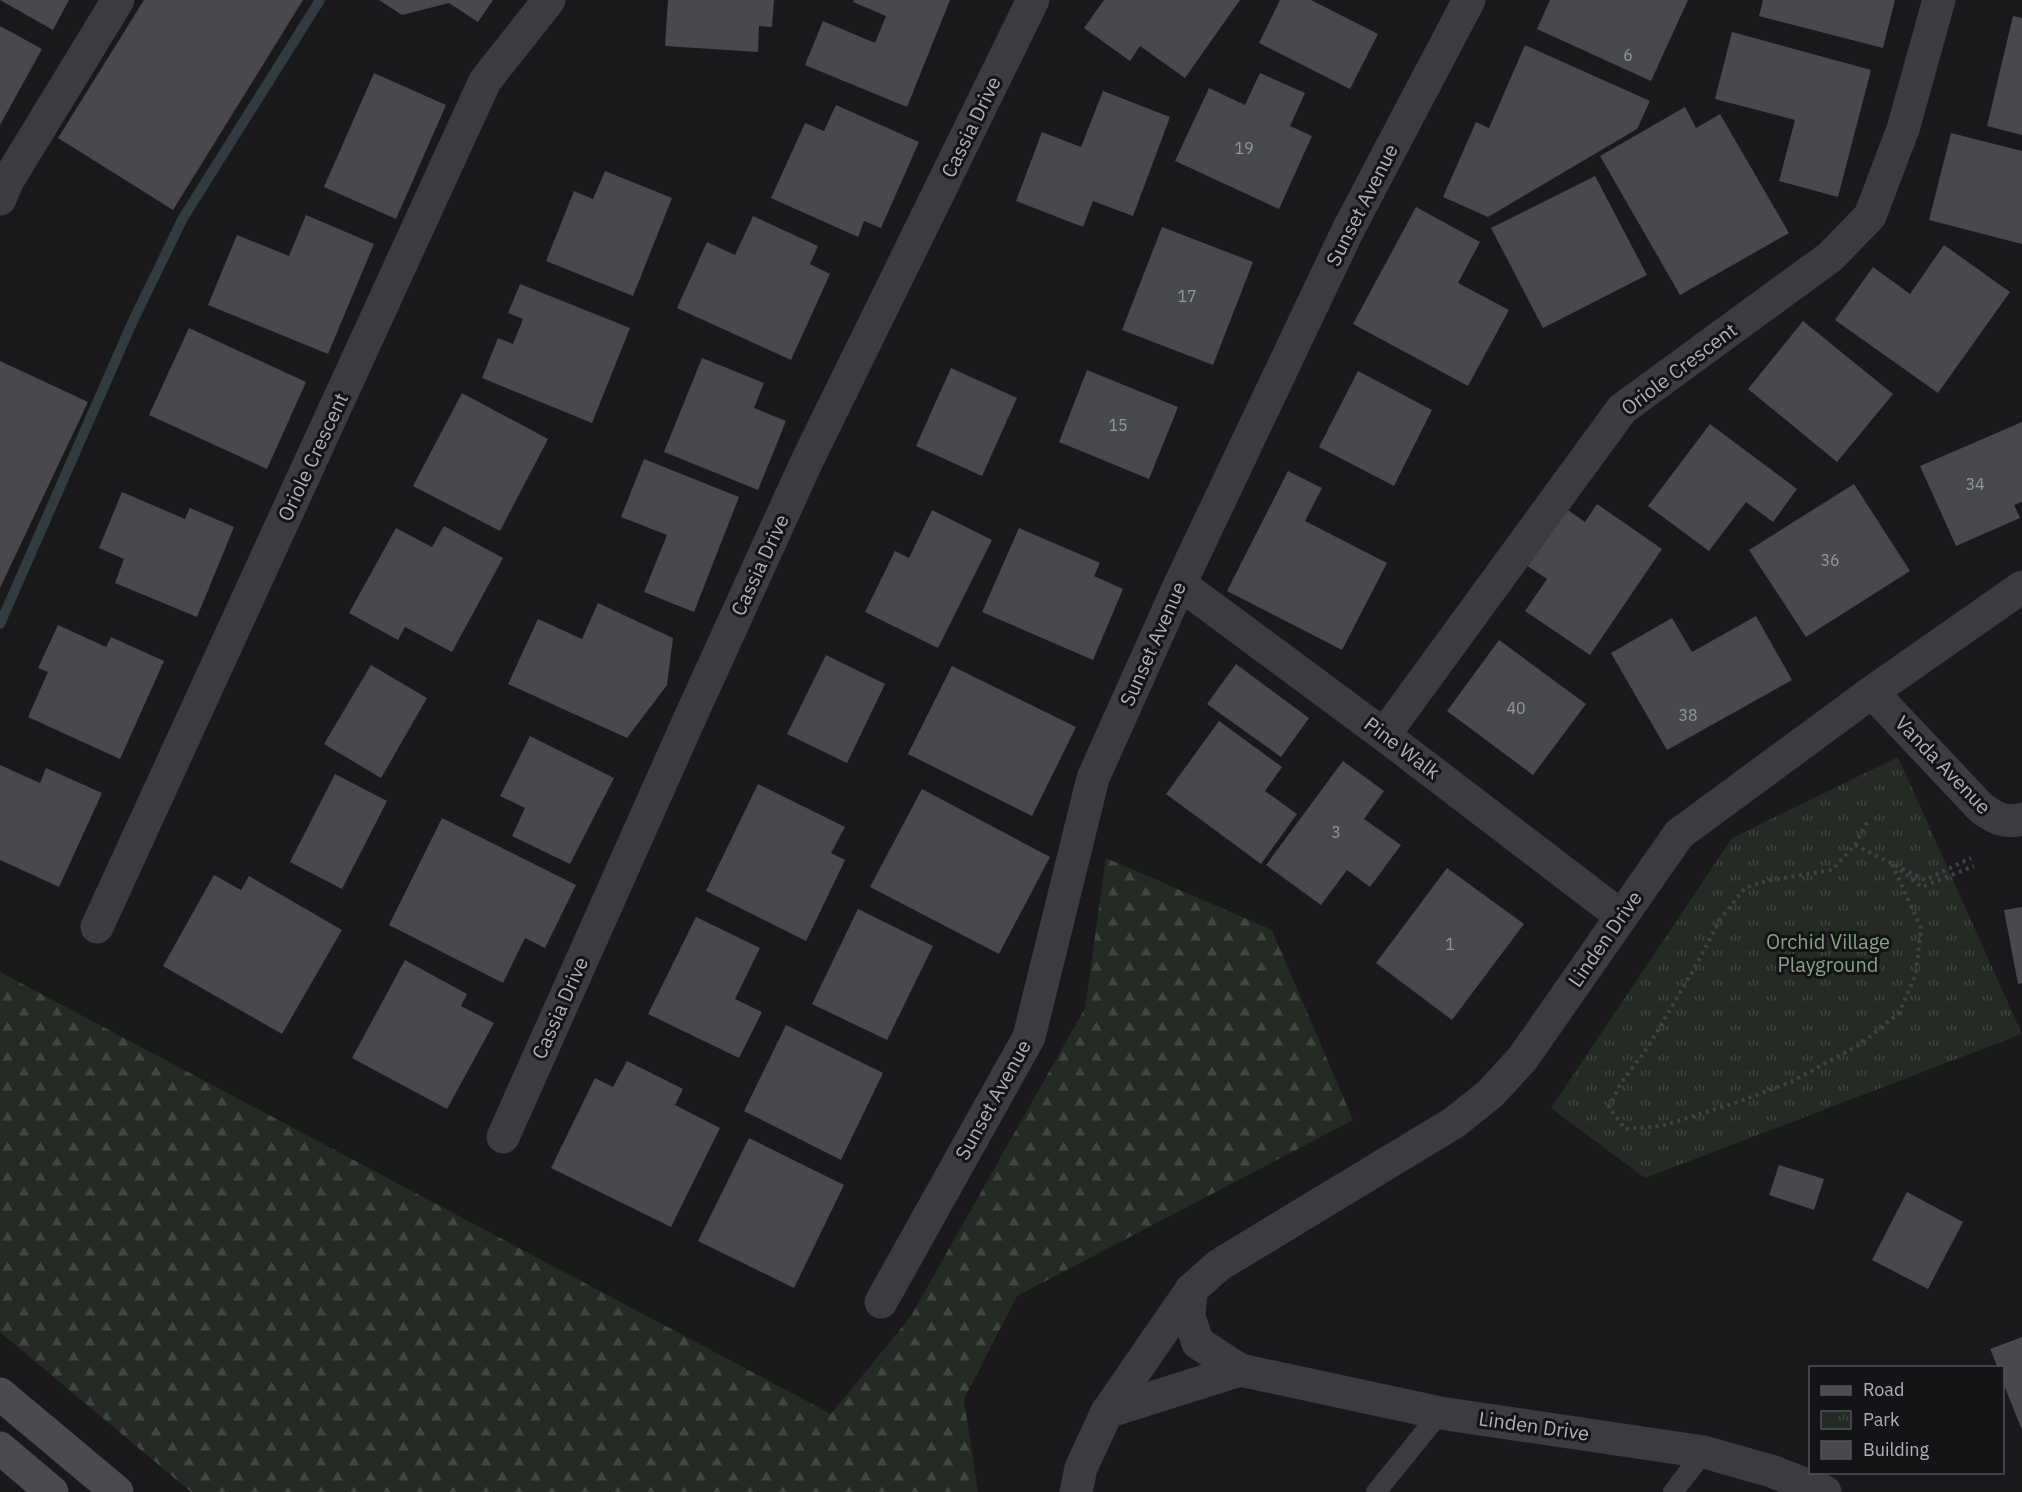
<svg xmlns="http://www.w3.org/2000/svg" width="2022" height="1492" viewBox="0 0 2022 1492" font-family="'IBM Plex Sans',sans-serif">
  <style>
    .forest { fill: url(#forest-firs) }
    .park { fill: url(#park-tufts) }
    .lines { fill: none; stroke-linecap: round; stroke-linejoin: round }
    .stream { stroke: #323b40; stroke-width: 10 }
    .building { fill: #48494d }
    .path { stroke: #404346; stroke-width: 4; stroke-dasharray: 3 4.5; stroke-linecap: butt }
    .lane { stroke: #3a3c40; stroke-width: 20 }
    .street { stroke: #3a3c40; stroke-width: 33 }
    .secondary { stroke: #494b4f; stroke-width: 33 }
    .labels { text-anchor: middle; stroke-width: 6; stroke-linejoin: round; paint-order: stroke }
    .number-label { font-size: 16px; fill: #94989e }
    .street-label { font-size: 20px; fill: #adb2b9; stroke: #141416 }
    .park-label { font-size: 20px; fill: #86a286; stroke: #141416 }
  </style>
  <defs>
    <pattern id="forest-firs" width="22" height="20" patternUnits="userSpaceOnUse" patternTransform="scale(1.5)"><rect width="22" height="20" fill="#232b24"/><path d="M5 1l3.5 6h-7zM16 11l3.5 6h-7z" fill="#404742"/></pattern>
    <pattern id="park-tufts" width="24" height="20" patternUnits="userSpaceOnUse" patternTransform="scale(1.5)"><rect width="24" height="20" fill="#232b24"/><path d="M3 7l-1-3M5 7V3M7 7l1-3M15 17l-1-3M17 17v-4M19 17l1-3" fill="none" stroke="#404742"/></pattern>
  </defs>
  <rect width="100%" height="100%" fill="#19191b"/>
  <polygon class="forest" points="1106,858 1272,930 1353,1120 1017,1296 964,1399 978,1492 191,1492 0,1332 0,972 831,1414 911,1316 1085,1008"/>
  <polygon class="park" points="1898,757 2022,1034 1645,1178 1551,1108 1732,838"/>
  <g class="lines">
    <polyline class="stream" points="0,624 132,323 183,218 320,0"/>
  </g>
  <g class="building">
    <polygon points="0,0 69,0 53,30"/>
    <polygon points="144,0 303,0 173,210 58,138"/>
    <polygon points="379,0 493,0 478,22 449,3 402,15"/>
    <polygon points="668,0 774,0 772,27 759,26 758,52 665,46"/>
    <polygon points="854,0 950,0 907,107 805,65 823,21 875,43 886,16 853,2"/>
    <polygon points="1104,0 1240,0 1185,78 1140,46 1130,61 1084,28"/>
    <polygon points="1280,0 1311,0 1378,34 1350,89 1259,43"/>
    <polygon points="1550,0 1688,0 1651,81 1537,29"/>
    <polygon points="1763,0 1895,0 1883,48 1759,16"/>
    <polygon points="2013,16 2022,18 2022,135 1987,126"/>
    <polygon points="0,26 42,49 0,125"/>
    <polygon points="1732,32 1871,70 1838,197 1779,181 1795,120 1715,99"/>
    <polygon points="1525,45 1650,101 1637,129 1488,217 1443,197 1476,122 1489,128"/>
    <polygon points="374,73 446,105 396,219 324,187"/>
    <polygon points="1260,73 1305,93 1290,126 1312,136 1279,209 1175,161 1209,88 1245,105"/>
    <polygon points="1103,91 1170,117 1133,216 1093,201 1083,227 1016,201 1042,132 1081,147"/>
    <polygon points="836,105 919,142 881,228 864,221 858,237 771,198 805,123 824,131"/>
    <polygon points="1685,107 1696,128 1720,114 1789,233 1680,295 1600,156"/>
    <polygon points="1951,133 2022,151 2022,244 1929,220"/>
    <polygon points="605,171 672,198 633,296 546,261 574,191 593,199"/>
    <polygon points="1595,176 1647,275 1543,328 1491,228"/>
    <polygon points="1416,207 1480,242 1458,283 1509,310 1468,386 1353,324"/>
    <polygon points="306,215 374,244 328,354 208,305 237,235 289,256"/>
    <polygon points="753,216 818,246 810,264 830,274 791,360 677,308 707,242 735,255"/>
    <polygon points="1162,227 1253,262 1213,365 1122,330"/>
    <polygon points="1944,245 2010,292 1938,393 1835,320 1873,267 1910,294"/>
    <polygon points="520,284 630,328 592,423 482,378 498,338 513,344 523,319 508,313"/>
    <polygon points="1803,321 1893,394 1837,462 1748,389"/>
    <polygon points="189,328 306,382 267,469 149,415"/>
    <polygon points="702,358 764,383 754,408 786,421 758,490 664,452"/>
    <polygon points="0,361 88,402 0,588"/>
    <polygon points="951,368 1017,398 982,476 916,446"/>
    <polygon points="1087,370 1178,407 1149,479 1059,442"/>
    <polygon points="1358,371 1432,410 1394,486 1319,447"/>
    <polygon points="462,393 548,439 500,531 413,486"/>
    <polygon points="2022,422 2022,502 2014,505 2020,518 1956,546 1920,466"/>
    <polygon points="1710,424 1797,489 1773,522 1746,502 1709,551 1648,506"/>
    <polygon points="644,459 739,497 694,612 644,592 667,535 621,517"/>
    <polygon points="1288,471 1322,488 1305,521 1387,563 1342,650 1227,591"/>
    <polygon points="1854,484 1910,571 1806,637 1749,550"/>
    <polygon points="122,492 185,519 190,508 234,527 197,617 115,583 124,559 99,548"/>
    <polygon points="1597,504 1662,549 1590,655 1525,611 1547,579 1526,565 1565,508 1585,522"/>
    <polygon points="932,510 992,540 938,648 865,612 895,551 909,558"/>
    <polygon points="444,526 503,558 452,652 405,627 398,640 349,613 396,528 432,547"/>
    <polygon points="1019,528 1100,563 1094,576 1123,589 1093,660 982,612"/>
    <polygon points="598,603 673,638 667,685 627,738 508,684 538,619 582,639"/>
    <polygon points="1756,616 1792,680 1667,750 1611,653 1672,618 1692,652"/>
    <polygon points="58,625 106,647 111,637 164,661 120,759 28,717 48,672 38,668"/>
    <polygon points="1499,640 1586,704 1533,775 1447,711"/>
    <polygon points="826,655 885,684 847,763 787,734"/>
    <polygon points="1236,664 1309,718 1281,757 1207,704"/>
    <polygon points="371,665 427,698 381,778 324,744"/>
    <polygon points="952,666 1076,727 1032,816 908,754"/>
    <polygon points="1219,721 1282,767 1265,791 1297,814 1261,864 1166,794"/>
    <polygon points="530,736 614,778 570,864 512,836 525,808 500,796"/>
    <polygon points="1343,761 1384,791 1364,819 1401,845 1370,887 1347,870 1321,905 1266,865"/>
    <polygon points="0,765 40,783 46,768 102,793 59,887 0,860"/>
    <polygon points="335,774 387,801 342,889 290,862"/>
    <polygon points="758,784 845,827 831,853 845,860 806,941 706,891"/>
    <polygon points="922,789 1050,857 999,954 870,887"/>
    <polygon points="442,818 576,885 545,948 525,938 503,983 389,925"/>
    <polygon points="1447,868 1524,924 1452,1020 1376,963"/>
    <polygon points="214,875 241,890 249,876 342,930 282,1034 163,966"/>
    <polygon points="2022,907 2022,983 2018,984 2004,910"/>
    <polygon points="858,909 933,946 887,1040 812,1004"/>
    <polygon points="696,917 760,948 735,999 762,1012 739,1058 648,1014"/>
    <polygon points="405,960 467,994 461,1006 494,1023 447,1109 352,1058"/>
    <polygon points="786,1025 883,1073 841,1160 744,1111"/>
    <polygon points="627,1061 683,1089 675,1105 720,1128 671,1227 551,1168 595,1078 613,1087"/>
    <polygon points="749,1138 844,1185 794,1288 698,1241"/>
    <polygon points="1779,1165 1824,1179 1814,1210 1769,1195"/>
    <polygon points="1907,1192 1963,1222 1928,1289 1872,1260"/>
    <polygon points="2022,1337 2022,1430 2002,1380 2002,1368 1998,1368 1990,1349"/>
  </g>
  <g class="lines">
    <g class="path">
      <polyline points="1855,845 1869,819"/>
      <polyline points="1892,864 1921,928 1916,974 1899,1013 1859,1045 1791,1082 1738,1102 1662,1126 1625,1129 1609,1107 1621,1083 1648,1047 1694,969 1721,918 1745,888 1766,881 1832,870 1855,845 1925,880 1971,858"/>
      <polyline points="1900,870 1922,887 1974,866"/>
    </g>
    <g class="lane">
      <polyline points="1376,1492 1440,1413"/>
      <polyline points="1673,1492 1704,1452"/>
    </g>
    <g class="street">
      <polyline points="0,199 7,182 118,0"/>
      <polyline points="1180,584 1384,735 1621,916"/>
      <path d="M1872,692L1981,808C1995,818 2005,824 2022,819"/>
      <polyline points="1384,735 1622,409 1830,257 1870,216 1903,129 1939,0"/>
      <polyline points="97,927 485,81 549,0"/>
      <polyline points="503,1137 689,720 807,461 1033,0"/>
      <polyline points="1191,1290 1189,1317 1198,1343 1240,1370 1440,1413 1704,1452 1771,1471 1825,1492"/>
      <polyline points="881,1302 1029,1037 1093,778 1180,584 1348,230 1469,0"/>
      <polyline points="1107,1412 1240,1370"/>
      <polyline points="1076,1492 1081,1468 1107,1412 1191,1290 1219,1265 1455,1122 1491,1093 1523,1058 1679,834 1872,692 2022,587"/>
    </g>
    <g class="secondary">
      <polyline points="0,1394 117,1492"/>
      <polyline points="0,1448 52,1492"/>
    </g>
  </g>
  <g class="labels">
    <g class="number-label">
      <text x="1628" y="61">6</text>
      <text x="1244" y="154">19</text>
      <text x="1187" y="302">17</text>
      <text x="1118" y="431">15</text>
      <text x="1975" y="490">34</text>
      <text x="1830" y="566">36</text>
      <text x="1516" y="714">40</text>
      <text x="1688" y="721">38</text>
      <text x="1336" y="838">3</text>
      <text x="1450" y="950">1</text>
    </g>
    <g class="street-label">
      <text transform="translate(971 127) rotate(-64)" y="7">Cassia Drive</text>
      <text transform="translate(1362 205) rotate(-63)" y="7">Sunset Avenue</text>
      <text transform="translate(1679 369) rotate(-37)" y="7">Oriole Crescent</text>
      <text transform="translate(313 457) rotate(-65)" y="7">Oriole Crescent</text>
      <text transform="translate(760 565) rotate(-65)" y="7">Cassia Drive</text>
      <text transform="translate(1153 644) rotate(-66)" y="7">Sunset Avenue</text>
      <text transform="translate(1402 748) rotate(37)" y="7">Pine Walk</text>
      <text transform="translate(1943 765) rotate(46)" y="7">Vanda Avenue</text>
      <text transform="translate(1605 939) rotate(-55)" y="7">Linden Drive</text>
      <text transform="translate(560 1008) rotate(-66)" y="7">Cassia Drive</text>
      <text transform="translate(993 1100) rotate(-61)" y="7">Sunset Avenue</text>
      <text transform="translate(1534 1426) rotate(8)" y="7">Linden Drive</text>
    </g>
    <g class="park-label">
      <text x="1828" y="949">Orchid Village<tspan x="1828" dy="23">Playground</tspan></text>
    </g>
  </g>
  <rect x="1809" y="1366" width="195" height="108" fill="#141416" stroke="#515357" stroke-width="1.5"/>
  <rect x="1821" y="1386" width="30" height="9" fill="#494b4f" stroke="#515357" stroke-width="1.5"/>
  <text x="1863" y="1396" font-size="18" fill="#adb2b9">Road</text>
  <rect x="1821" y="1411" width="30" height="18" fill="url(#park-tufts)" stroke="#515357" stroke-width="1.5"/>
  <text x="1863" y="1426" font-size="18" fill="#adb2b9">Park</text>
  <rect x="1821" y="1441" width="30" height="18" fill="#48494d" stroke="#515357" stroke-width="1.5"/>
  <text x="1863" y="1456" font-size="18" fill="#adb2b9">Building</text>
</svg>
